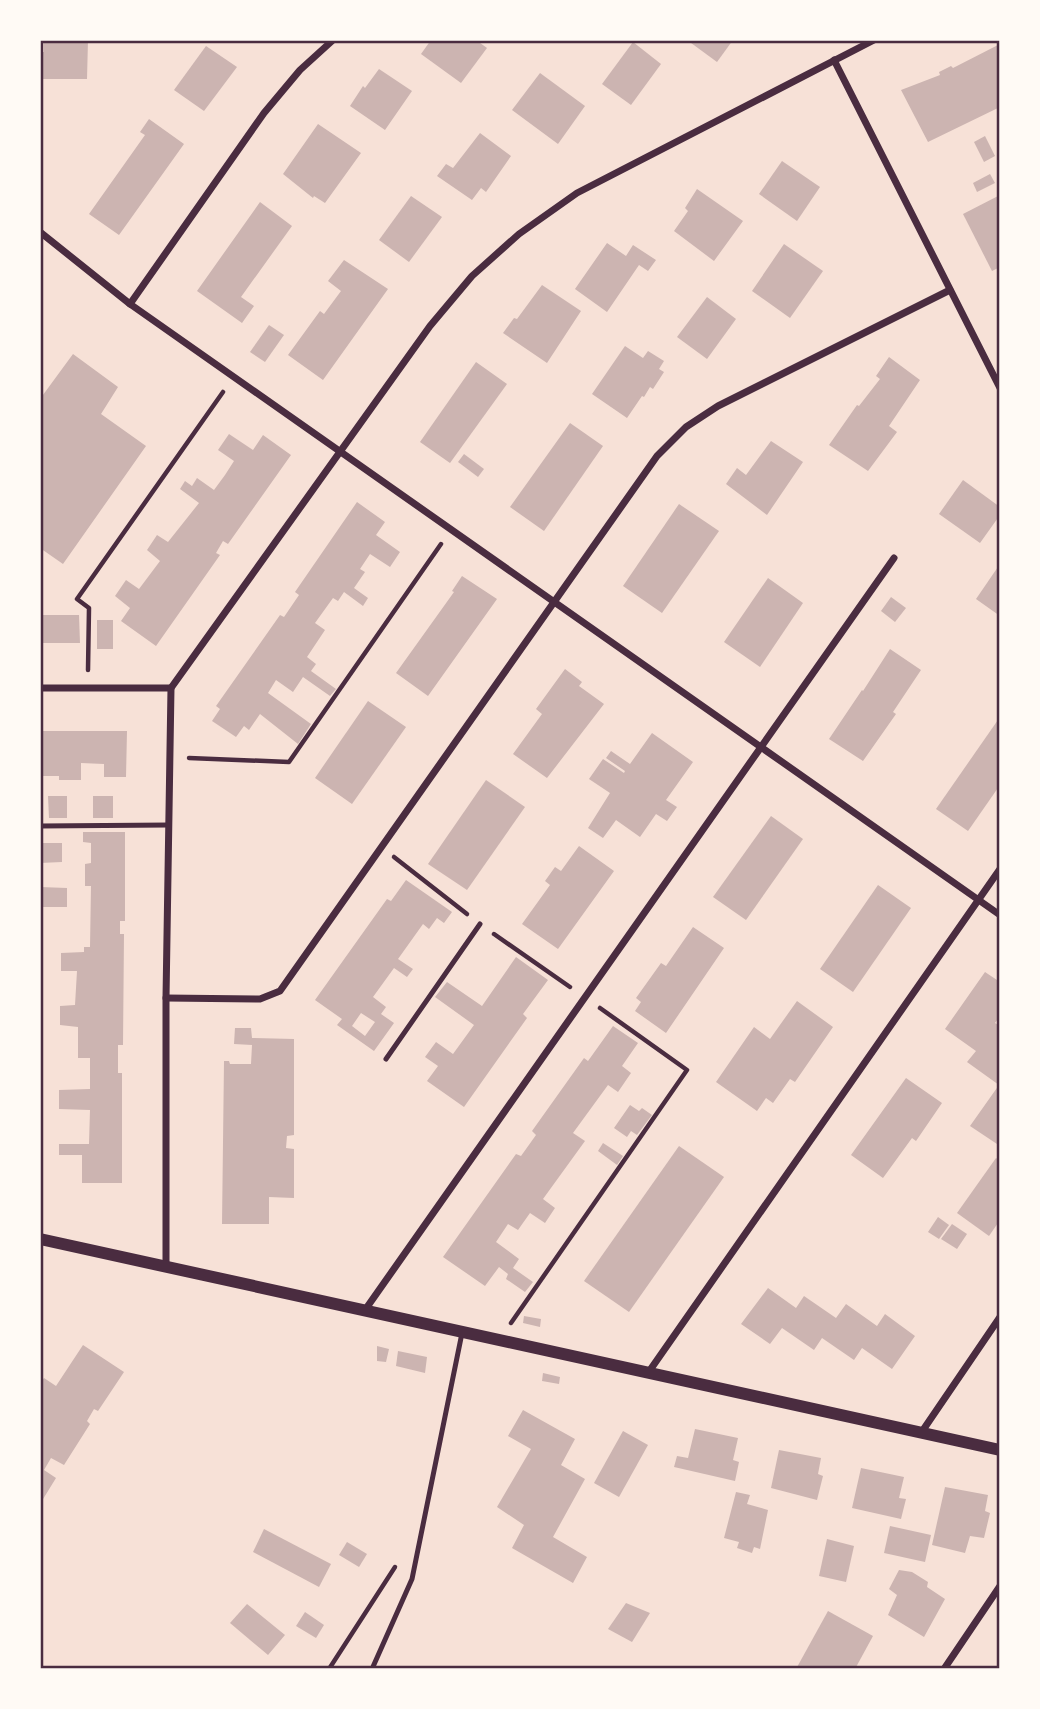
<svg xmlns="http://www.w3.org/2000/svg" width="1040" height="1709" viewBox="0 0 1040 1709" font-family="Poppins,sans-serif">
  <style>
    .building { fill: #ccb4b1; fill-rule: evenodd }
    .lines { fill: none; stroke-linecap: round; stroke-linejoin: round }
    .path { stroke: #4a2c40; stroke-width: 4.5 }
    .service { stroke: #4a2c40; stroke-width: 5 }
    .minor { stroke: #4a2c40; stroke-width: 7 }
    .tertiary { stroke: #4a2c40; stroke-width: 12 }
    .neatline { fill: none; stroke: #4a2c40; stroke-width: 2.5 }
  </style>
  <rect width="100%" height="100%" fill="#f7e1d7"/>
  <g class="building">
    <polygon points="44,40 88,40 87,79 40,79 40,52 44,52"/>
    <polygon points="431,40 476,40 487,48 461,83 421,54"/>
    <polygon points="687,40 733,40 717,62"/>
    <polygon points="1000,41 1000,98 998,99 1000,107 928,142 901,90 940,75 939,72 951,66 953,68 998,45 997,43"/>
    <polygon points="633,42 661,64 631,105 602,84"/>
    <polygon points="206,46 237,67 204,111 174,90"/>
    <polygon points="379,69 412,91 385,130 350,106 363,86 365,88"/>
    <polygon points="540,73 585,106 558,144 512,110"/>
    <polygon points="149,119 184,144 119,235 89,214 145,135 140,132"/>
    <polygon points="318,124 361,153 325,203 314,196 313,198 283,174"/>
    <polygon points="480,133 511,156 486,192 481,188 472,200 437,176 446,164 453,168"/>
    <polygon points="985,136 995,156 984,162 974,142"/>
    <polygon points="782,161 820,187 797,221 759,194"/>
    <polygon points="990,174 995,183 977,192 973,183"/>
    <polygon points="697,189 743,221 714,261 674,231 688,211 685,208"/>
    <polygon points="1000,195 1000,267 992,271 963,214"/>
    <polygon points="411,196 442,217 409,262 379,240"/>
    <polygon points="260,202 292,226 241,297 254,306 242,323 197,291"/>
    <polygon points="607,243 626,256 633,245 656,260 648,271 639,265 607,312 575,289"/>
    <polygon points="784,244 823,271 790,318 752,291"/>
    <polygon points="344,260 388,289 323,380 288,355 320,311 324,314 341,291 328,281"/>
    <polygon points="542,285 581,311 547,363 503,333 514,318 517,319"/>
    <polygon points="707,297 736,319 707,359 677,337"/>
    <polygon points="269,325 284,335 265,362 250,352"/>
    <polygon points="625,346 643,358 648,351 664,361 659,369 664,372 653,389 650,387 644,397 642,396 627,418 592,394"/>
    <polygon points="73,354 118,387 101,414 146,446 63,564 40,548 40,399"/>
    <polygon points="889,357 920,380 889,426 897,432 868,471 829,445 857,405 859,406 880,379 876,376"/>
    <polygon points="476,362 507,384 450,463 420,442"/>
    <polygon points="570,423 603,446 544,531 510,507"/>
    <polygon points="229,434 253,450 263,435 291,455 228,544 223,541 216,553 220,555 156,646 121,621 130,608 115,596 126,580 139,589 160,561 147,550 157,535 168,542 199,503 180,489 185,481 192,486 197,478 214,490 225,475 234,461 218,450"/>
    <polygon points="771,441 803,462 767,515 726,484 737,468 746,475"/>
    <polygon points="464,454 484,469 478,477 458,462"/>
    <polygon points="963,480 1000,507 1000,515 980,543 939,514"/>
    <polygon points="357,502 385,522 376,535 400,552 390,567 370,554 360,569 365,572 354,588 368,598 363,606 344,592 338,601 333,598 315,623 325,630 307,657 316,664 311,671 336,689 330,696 303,677 293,692 276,680 268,693 311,724 298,744 260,714 249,730 244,726 236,737 212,721 220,709 216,706 280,615 284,617 299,595 295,592"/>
    <polygon points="679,504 719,531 662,613 623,586"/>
    <polygon points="1000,564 1000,616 976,599"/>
    <polygon points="462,576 497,599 428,696 396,673 454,592 452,591"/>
    <polygon points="768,578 803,603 760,667 724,642"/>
    <polygon points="891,597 906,608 895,622 881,611"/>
    <polygon points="40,615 79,615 80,643 40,643"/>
    <rect x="97" y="620" width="16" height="29"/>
    <polygon points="890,649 921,670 893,712 896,714 863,761 829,739 862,690 863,691"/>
    <polygon points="565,669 582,682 579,686 604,704 547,778 513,754 542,714 536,709"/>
    <polygon points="368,701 406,727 352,804 315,778"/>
    <polygon points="1000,717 1000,785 968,831 936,809"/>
    <polygon points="40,731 127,731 126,777 104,777 104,764 81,763 81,780 59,780 59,776 40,776"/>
    <polygon points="652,733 693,762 666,800 677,807 667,821 656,814 640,837 616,820 603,838 588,828 610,793 589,779 603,759 624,773 625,771 606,758 611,751 630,764"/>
    <polygon points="486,780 525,807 467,890 428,864"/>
    <polygon points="48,796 67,796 67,818 49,818"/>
    <rect x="93" y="796" width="20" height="22"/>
    <polygon points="771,816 803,839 746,920 713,897"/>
    <polygon points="83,832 125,832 125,921 120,921 120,934 124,934 123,1045 118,1045 118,1073 122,1073 122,1183 82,1183 82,1155 59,1155 59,1144 89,1144 90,1110 59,1109 59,1090 90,1089 90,1058 78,1058 78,1027 60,1025 60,1006 75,1005 77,971 61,971 61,953 84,952 84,947 90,947 91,886 85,886 85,864 91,863 91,843 83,842"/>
    <polygon points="40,843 62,843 62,862 40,863"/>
    <polygon points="579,846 614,871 558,949 522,924 550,885 545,881 555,867 561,871"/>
    <path d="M406,880L452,912L444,923L437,918L429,929L423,924L398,959L413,969L407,977L394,968L373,997L386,1007L381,1014L394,1023L374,1051L337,1025L342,1019L315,1000L387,899L391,901ZM361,1013L375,1022L365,1036L352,1026Z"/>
    <polygon points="878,885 911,908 853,992 820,969"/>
    <polygon points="40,887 67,888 67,907 40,907"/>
    <polygon points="693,927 724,948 666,1033 635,1011 641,1002 636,998 661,963 666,966"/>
    <polygon points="516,957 548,980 523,1014 527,1018 464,1107 427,1081 438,1066 425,1057 436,1042 453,1054 474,1025 435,997 447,982 482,1006"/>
    <polygon points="985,972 1000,982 1000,1016 995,1023 1000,1026 1000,1146 970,1126 999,1085 967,1062 976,1051 945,1029"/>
    <polygon points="797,1001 833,1027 795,1082 790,1079 773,1103 766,1098 757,1111 716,1082 754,1027 770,1039"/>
    <polygon points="613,1026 638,1043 622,1066 631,1073 618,1092 608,1085 573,1133 585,1141 543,1199 555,1208 545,1223 530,1213 518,1230 508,1224 496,1242 519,1259 513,1268 533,1282 525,1292 506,1279 508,1274 499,1267 485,1286 443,1257 516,1154 521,1156 536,1135 532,1131 584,1058 588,1061"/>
    <polygon points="235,1028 251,1028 252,1038 294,1039 294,1135 287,1136 286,1148 294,1149 294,1198 269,1197 269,1224 222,1224 224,1061 229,1061 230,1064 251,1064 252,1045 234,1044"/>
    <polygon points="906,1078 942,1103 916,1141 912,1138 883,1178 851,1155"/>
    <polygon points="630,1105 639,1111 642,1108 652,1115 637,1135 631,1131 627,1137 614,1128"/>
    <polygon points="603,1143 623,1156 617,1165 598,1151"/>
    <polygon points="679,1146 724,1177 629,1312 584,1281"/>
    <polygon points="996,1158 1000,1161 1000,1220 989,1236 957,1213"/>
    <polygon points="938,1217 949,1225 939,1239 928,1232"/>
    <polygon points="952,1224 967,1234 957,1249 941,1239"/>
    <polygon points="768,1288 796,1308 804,1296 836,1318 846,1304 877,1326 885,1314 915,1336 892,1369 862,1348 854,1360 822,1338 814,1350 782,1328 770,1344 741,1324"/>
    <polygon points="524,1316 541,1319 540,1327 523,1323"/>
    <polygon points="83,1345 124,1372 98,1411 94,1409 87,1421 90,1424 64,1465 51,1458 44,1470 56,1478 40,1504 40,1384 44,1378 56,1386"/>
    <polygon points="377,1346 389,1349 386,1362 377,1361"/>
    <polygon points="398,1351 427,1357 425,1373 396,1366"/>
    <polygon points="543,1373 560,1377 559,1384 542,1381"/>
    <polygon points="523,1410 575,1439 561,1465 585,1479 553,1537 587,1557 573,1583 512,1548 524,1525 497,1507 531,1449 508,1436"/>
    <polygon points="695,1429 738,1438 733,1460 739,1462 735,1481 674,1467 677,1456 688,1458"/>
    <polygon points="623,1431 648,1445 619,1497 594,1483"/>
    <polygon points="779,1450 821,1458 818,1474 823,1476 817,1500 771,1488"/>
    <polygon points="861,1468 904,1477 899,1498 906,1499 901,1519 852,1508"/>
    <polygon points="945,1487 988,1495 985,1511 990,1513 984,1538 970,1536 965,1553 932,1545"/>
    <polygon points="736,1492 750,1495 747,1504 768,1510 760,1549 754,1547 752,1553 737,1548 739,1542 724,1538"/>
    <polygon points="890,1526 931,1535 925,1562 884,1553"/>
    <polygon points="264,1529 331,1564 319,1587 253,1552"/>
    <polygon points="827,1539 854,1546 846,1582 819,1576"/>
    <polygon points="347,1542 367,1554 359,1567 339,1555"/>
    <polygon points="899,1570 912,1572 928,1582 927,1587 945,1599 924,1637 888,1615 897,1595 889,1589"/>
    <polygon points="626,1603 650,1613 632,1642 608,1629"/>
    <polygon points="247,1604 285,1635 268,1655 230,1623"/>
    <polygon points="828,1611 873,1636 855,1669 796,1669"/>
    <polygon points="305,1612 324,1625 316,1638 296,1626"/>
  </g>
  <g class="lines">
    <g class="path">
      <polyline points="88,670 89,608 77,599 223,392"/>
      <polyline points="189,758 289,762 441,544"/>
      <polyline points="394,857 467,914"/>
      <polyline points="494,934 570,987"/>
      <polyline points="511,1323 687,1070 600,1008"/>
      <polyline points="329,1669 395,1567"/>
    </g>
    <g class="service">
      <polyline points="40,826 169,825"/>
      <polyline points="386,1059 480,924"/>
      <polyline points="372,1669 412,1579 462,1333"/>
    </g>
    <g class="minor">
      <polyline points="333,40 300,70 264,113 130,304 1000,915"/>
      <polyline points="834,60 1000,388"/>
      <polyline points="40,232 130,304"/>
      <polyline points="40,688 171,688"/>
      <polyline points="166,998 260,999 280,991 657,456 686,427 718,406 950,290"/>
      <polyline points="166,1267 166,998 171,688 430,326 472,276 519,234 577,193 874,40"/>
      <polyline points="365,1310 894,558"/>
      <polyline points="648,1373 1000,869"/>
      <polyline points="921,1433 1000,1317"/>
      <polyline points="944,1669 1000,1586"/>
    </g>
    <polyline class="tertiary" points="40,1239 1000,1450"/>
  </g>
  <rect width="1040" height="1709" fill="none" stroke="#fffaf5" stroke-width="84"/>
  <rect x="42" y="42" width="956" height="1625" class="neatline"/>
</svg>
